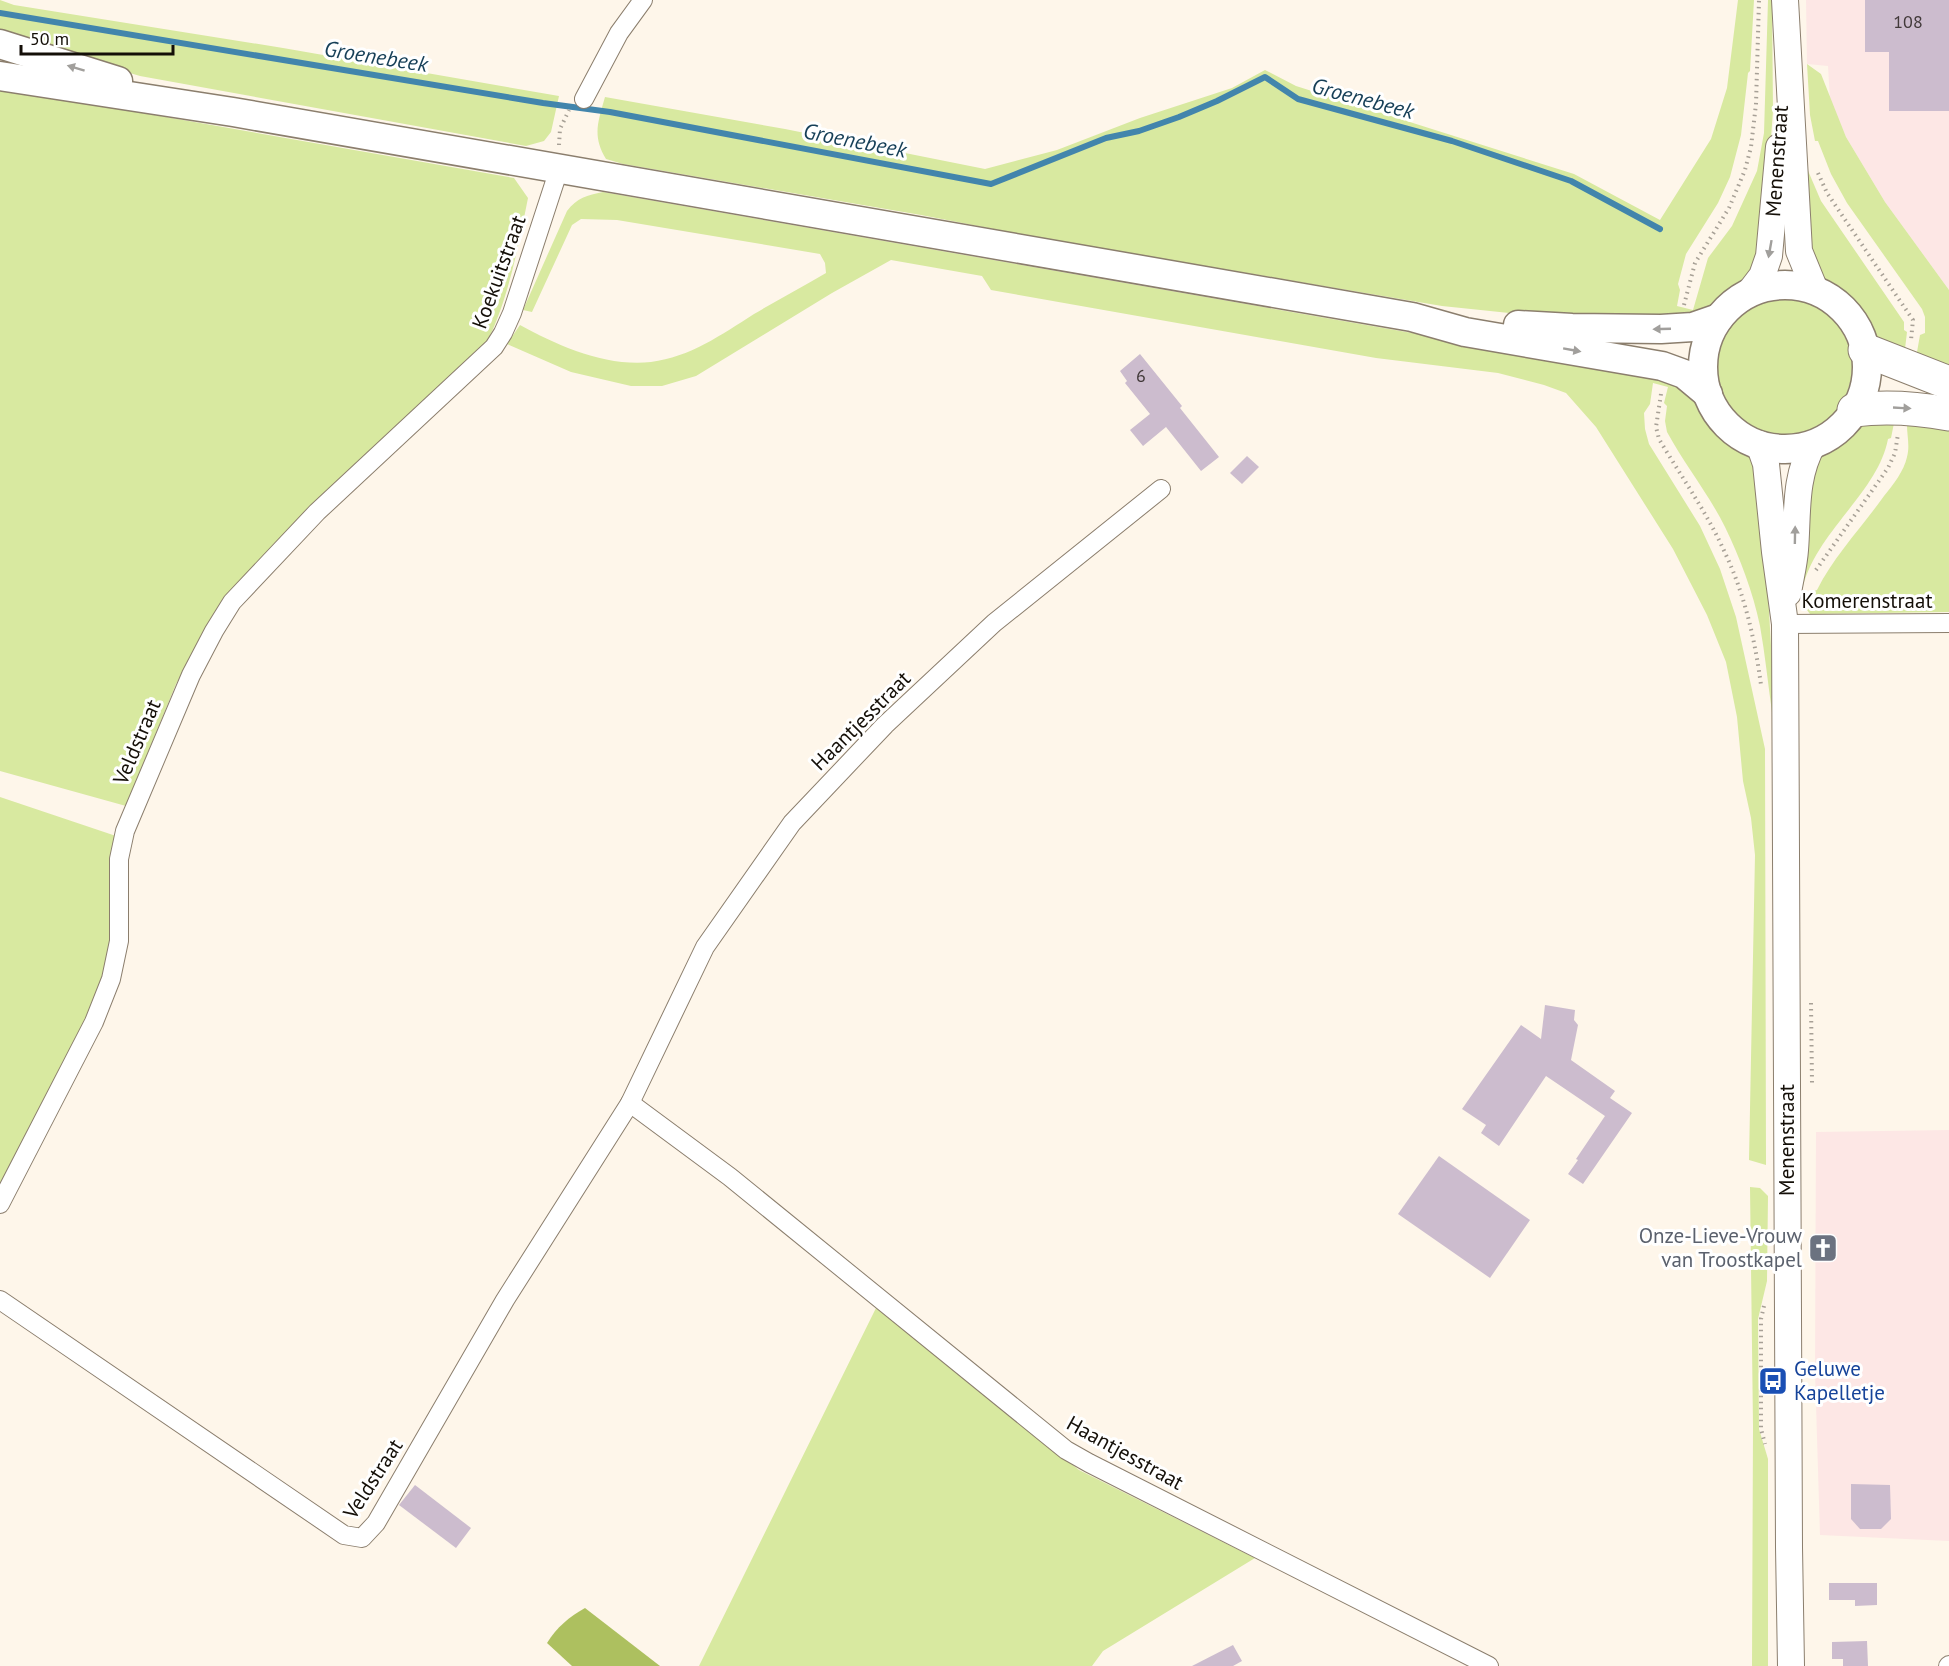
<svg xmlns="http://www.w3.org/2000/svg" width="1949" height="1666" viewBox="0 0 1949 1666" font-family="'PT Sans',sans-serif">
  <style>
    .industrial { fill: #fde7e5 }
    .green { fill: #d8e9a0 }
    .forest { fill: #adc05f }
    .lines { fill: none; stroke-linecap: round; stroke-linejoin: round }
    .stream { stroke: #4285ac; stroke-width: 6 }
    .building { fill: #ccbcce }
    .street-casing { stroke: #8b7e6d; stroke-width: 20 }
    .secondary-casing { stroke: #8b7e6d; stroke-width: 28 }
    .primary-casing { stroke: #8b7e6d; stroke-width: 31 }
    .highway-casing { stroke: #8b7e6d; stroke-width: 35 }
    .path { stroke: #a7a096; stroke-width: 4; stroke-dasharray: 1.5 4.5; stroke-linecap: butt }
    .street { stroke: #fff; stroke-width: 18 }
    .secondary { stroke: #fff; stroke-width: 26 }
    .primary { stroke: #fff; stroke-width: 28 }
    .highway { stroke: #fff; stroke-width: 33 }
    .oneway { fill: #a19f9c }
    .labels { text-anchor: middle; stroke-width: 6; stroke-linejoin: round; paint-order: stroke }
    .number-label { font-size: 18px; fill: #423a3a }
    .street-label { font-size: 21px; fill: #140f08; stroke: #fff }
    .worship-label { font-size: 21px; fill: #5b616d; stroke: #fff; text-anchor: end }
    .transit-label { font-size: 21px; fill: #164399; stroke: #fff; text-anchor: start }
    .water-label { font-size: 22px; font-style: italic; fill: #163f57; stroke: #fff }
  </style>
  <rect width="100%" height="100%" fill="#fef6ea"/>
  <g class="industrial">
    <polygon points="1806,0 1949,0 1949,290 1885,202 1846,137 1830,100 1828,66 1807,64"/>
    <polygon points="1949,1130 1949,1541 1820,1535 1815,1372 1816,1132"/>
  </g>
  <g class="green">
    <polygon points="0,0 14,5 283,48 559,96 551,132 544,141 526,146 140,76 0,34"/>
    <path d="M1738,0H1754L1750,71L1748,73L1741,135L1730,177L1718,203L1686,254L1678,284L1680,290L1677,306L1693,310L1708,258L1732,226L1757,171L1764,133L1768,0H1772L1773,111L1763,246L1753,274L1711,307L1691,315H1528L1442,306L1056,241L921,215L623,164L606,159C592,136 598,122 605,97L785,129L985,169L1057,150L1140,118L1232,88L1265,70L1296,86L1574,174L1660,220L1711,139L1727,88Z"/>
    <polygon points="1807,64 1821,74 1846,137 1885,202 1949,290 1949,373 1876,340 1861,312 1852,301 1827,283 1818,273 1811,260 1806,166 1821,201 1904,322 1904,330 1907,332 1905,349 1917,352 1920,335 1925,333 1925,317 1922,309 1847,203 1831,174 1818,141 1815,141 1810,115"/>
    <path d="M0,88L514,178L528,198C519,243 508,301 487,342L206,628L176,684L126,806L0,771Z"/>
    <path d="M603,192L1653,375L1654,370L1699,398L1719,430L1742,449L1753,461L1763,510L1775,713L1772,712C1768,684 1765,654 1760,626C1753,592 1740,558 1725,527C1708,493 1685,465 1667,432L1665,421L1667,406L1664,403L1668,387L1653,383L1650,404L1644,413L1645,429L1649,444L1700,526L1720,569L1736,617L1765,749L1766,1165L1749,1160L1755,855L1751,818L1743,781L1737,717L1726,662L1707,615L1673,549L1596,427L1566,393L1544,385L1498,373L1376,358L991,290L982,276L891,260L832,293L696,376L662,386H631L571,372L507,344L520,325C558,346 606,367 651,362C690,357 721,335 754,314C778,300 802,287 826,273L825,263L820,254L617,220L581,219L572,225L532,312L523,310L567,211C577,198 587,195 603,192Z"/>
    <circle cx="1784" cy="367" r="68"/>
    <path d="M1869,418L1949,427V612L1810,614L1807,610L1814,591L1817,590C1834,556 1862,527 1884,496C1893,485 1904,471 1907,457C1910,446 1907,436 1907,425L1894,423L1891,438L1888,439C1878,492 1818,530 1803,586H1799L1803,539L1816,461Z"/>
    <polygon points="0,797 116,836 113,913 110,942 105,969 89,1018 0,1194"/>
    <polygon points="1750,1187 1760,1188 1768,1196 1767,1281 1758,1319 1759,1429 1768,1459 1768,1666 1752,1666 1753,1426"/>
    <polygon points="876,1308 1079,1470 1255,1558 1103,1651 1092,1666 699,1666"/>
  </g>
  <path class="forest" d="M585,1608L660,1666H572L547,1643C557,1627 569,1617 585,1608Z"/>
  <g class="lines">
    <polyline class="stream" points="0,13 543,103 610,112 991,184 1106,138 1139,131 1179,117 1217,101 1265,77 1298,99 1452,141 1571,181 1660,229"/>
  </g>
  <g class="building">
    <polygon points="1865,0 1949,0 1949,111 1889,111 1889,52 1865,52"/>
    <polygon points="1140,354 1182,406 1180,408 1219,457 1201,471 1166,427 1143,446 1130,430 1150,414 1125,383 1127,381 1120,371"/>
    <polygon points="1247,456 1259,467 1242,484 1230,473"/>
    <polygon points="1545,1005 1575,1010 1574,1020 1578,1025 1571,1060 1615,1091 1610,1098 1632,1113 1583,1184 1568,1174 1578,1160 1576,1159 1605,1116 1546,1076 1499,1146 1481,1133 1486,1125 1462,1109 1521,1025 1541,1039"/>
    <polygon points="1439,1156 1530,1220 1490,1278 1398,1214"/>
    <polygon points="1851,1484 1890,1485 1891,1519 1881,1529 1860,1529 1851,1519"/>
    <polygon points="415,1485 471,1528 456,1548 399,1505"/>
    <polygon points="1829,1583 1877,1583 1877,1605 1855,1606 1855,1600 1829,1600"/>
    <polygon points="1867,1641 1868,1666 1843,1666 1843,1659 1832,1659 1832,1642"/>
    <polygon points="1233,1645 1242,1661 1233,1666 1192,1666"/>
  </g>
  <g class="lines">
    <g class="street-casing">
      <g id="street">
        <polyline points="584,99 619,33 643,0"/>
        <polyline points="1785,624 1949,623"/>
        <polyline points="630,1103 730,1177 1066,1450 1089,1463 1489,1666"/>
        <polyline points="0,1204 94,1022 111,979 119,941 119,859 125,831 191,675 214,631 232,602 317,512 494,347 503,333 512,313 559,169"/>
        <polyline points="0,1300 344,1535 362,1538 376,1523 505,1300 630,1103 705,947 792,823 885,725 994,623 1161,489"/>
        <polyline points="1948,1666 1949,1665"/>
      </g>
    </g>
    <g class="secondary-casing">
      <g id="secondary">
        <polyline points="1785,0 1799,251 1815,290"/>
        <polyline points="1749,293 1762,276 1769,256 1779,147"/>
        <polyline points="1759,444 1766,464 1775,552 1785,624 1789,1547 1791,1666"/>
        <path d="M1788,593C1790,579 1794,565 1795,550C1798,513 1794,478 1813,444"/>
      </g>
    </g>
    <g class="primary-casing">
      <g id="primary">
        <polyline points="0,44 118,81"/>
        <polyline points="0,76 233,112 1412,317 1465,332 1662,366 1684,374 1708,394"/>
        <circle cx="1785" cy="367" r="82"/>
        <polyline points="1518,325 1572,328 1661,329 1693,327 1719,318"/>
      </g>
    </g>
    <g class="highway-casing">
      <g id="highway">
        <polyline points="1865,350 1949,383"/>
        <path d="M1854,410C1887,406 1916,408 1949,414"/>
      </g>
    </g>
    <g class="path">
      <polyline points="559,145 560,129 569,110"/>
      <polyline points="1818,173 1827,193 1913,320 1911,340"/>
      <polyline points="1684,305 1695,263 1729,208 1745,170 1751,147 1756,104 1759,0"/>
      <path d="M1661,394L1656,427L1659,439C1682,478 1708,514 1726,555C1745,596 1755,640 1761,685"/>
      <polyline points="1816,570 1888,468 1895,453 1898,434"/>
      <polyline points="1811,1003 1812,1083"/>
      <polyline points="1764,1306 1761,1319 1761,1429 1765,1444"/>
    </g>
    <use href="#street" class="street"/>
    <use href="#secondary" class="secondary"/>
    <use href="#primary" class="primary"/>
    <use href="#highway" class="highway"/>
  </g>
  <defs><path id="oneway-solid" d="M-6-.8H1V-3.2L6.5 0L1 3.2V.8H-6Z" transform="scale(1.5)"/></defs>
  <g class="oneway">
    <use href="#oneway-solid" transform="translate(76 68) rotate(-163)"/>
    <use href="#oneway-solid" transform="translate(1770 249) rotate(100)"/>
    <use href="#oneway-solid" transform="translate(1662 329) rotate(178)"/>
    <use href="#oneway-solid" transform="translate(1572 350) rotate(10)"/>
    <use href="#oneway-solid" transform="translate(1902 408) rotate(3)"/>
    <use href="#oneway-solid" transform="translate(1795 535) rotate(-89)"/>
  </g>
  <defs>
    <g id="church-square" transform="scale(1.5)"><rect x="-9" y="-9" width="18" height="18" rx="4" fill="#6b7280" stroke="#fff"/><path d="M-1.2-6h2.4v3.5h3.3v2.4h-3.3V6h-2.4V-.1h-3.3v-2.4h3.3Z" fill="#fff"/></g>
    <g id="bus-square" transform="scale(1.5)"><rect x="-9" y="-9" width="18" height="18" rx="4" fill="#1a4fb4" stroke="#fff"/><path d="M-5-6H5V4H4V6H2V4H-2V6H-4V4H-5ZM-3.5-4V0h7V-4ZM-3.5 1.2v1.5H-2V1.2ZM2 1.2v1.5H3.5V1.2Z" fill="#fff"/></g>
  </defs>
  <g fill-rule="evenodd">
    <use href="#church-square" x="1823" y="1248"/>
    <use href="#bus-square" x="1773" y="1381"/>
  </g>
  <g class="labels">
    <g class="number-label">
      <text x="1908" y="28">108</text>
      <text x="1141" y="382">6</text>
    </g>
    <g class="street-label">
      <text transform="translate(1777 161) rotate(-86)" y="7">Menenstraat</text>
      <text transform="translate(499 272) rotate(-70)" y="7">Koekuitstraat</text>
      <text x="1867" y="608">Komerenstraat</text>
      <text transform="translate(861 721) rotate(-45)" y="7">Haantjesstraat</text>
      <text transform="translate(137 742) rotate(-67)" y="7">Veldstraat</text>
      <text transform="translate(1787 1140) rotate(-90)" y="7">Menenstraat</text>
      <text transform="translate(1125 1453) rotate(29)" y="7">Haantjesstraat</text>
      <text transform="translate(373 1479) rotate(-57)" y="7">Veldstraat</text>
    </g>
    <g class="worship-label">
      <text x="1802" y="1243">Onze-Lieve-Vrouw<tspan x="1802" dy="24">van Troostkapel</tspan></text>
    </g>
    <g class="transit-label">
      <text x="1794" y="1376">Geluwe<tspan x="1794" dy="24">Kapelletje</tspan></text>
    </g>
    <g class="water-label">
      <text transform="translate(376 56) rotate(9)" y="8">Groenebeek</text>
      <text transform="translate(1363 98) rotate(15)" y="8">Groenebeek</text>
      <text transform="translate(855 140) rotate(11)" y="8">Groenebeek</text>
    </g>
  </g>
  <path d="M21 45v9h152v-9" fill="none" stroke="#140f08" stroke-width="3"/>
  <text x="30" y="45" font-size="18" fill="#140f08" stroke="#ffffff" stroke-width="4.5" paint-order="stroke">50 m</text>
</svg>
